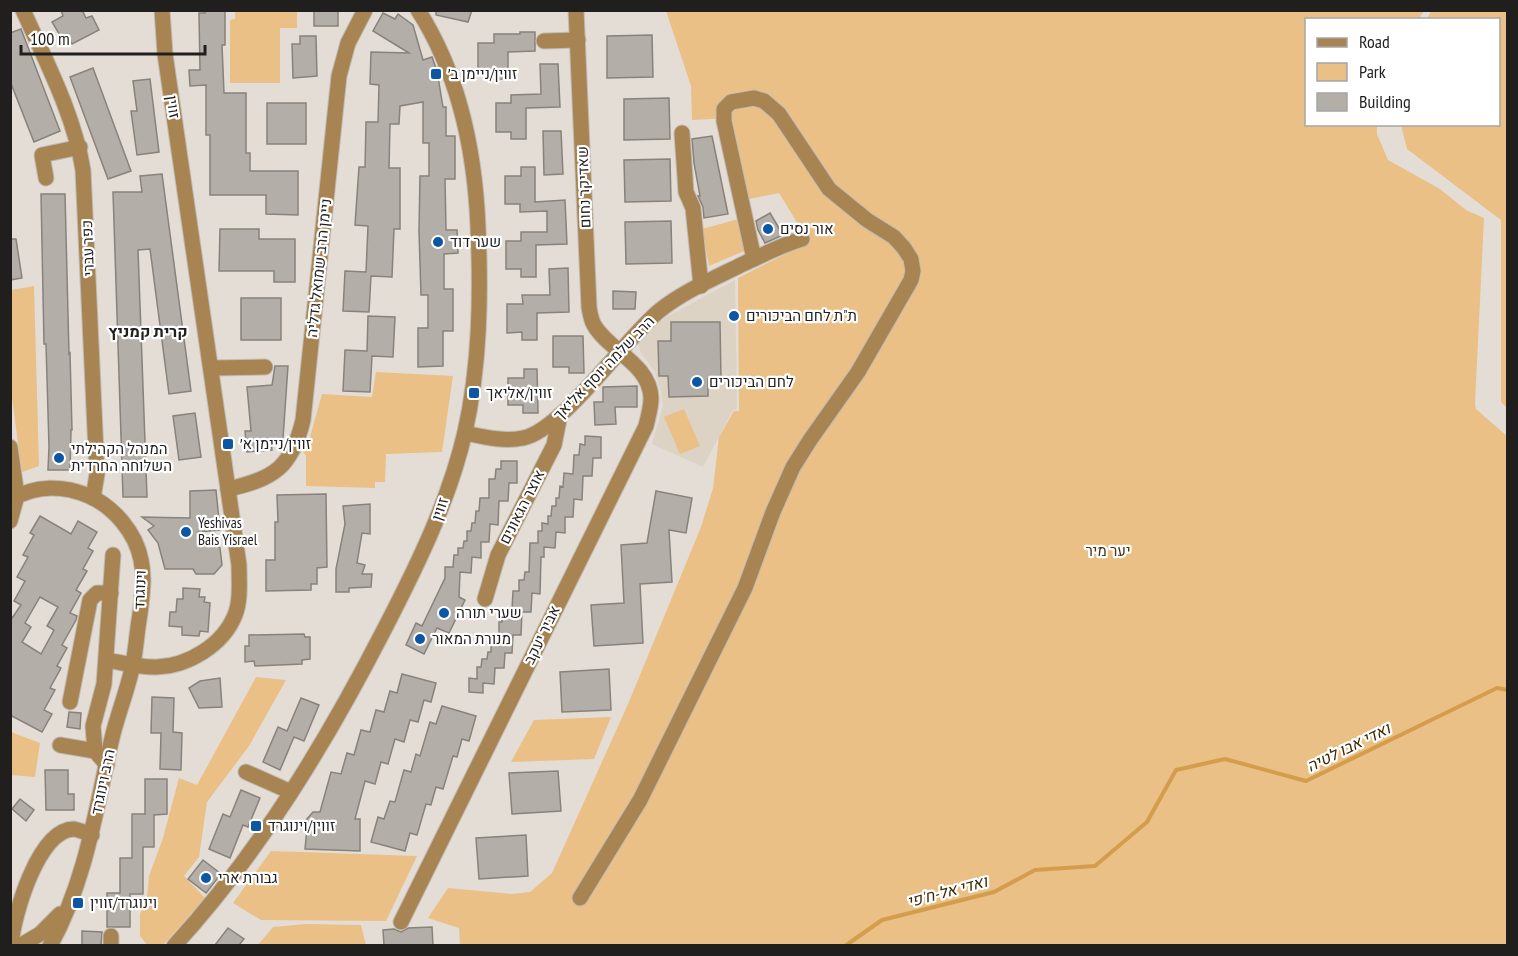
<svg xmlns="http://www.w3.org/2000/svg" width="1518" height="956" viewBox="0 0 1518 956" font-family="'PT Sans Narrow',Heebo,sans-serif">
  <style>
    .built { fill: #ddd3c5 }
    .green { fill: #eac086 }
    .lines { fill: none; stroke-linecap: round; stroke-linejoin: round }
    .stream { stroke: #d49d4b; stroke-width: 4 }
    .building { fill: #b4aea8; stroke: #87827b; stroke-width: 1.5; fill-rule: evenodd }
    .minor-casing { stroke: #c0bbb5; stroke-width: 17 }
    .minor { stroke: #a88452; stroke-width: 15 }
    .poi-dot { fill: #0b56a5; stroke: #fff; stroke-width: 2 }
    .labels { text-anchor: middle; stroke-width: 4.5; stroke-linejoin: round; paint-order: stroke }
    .poi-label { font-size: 15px; fill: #211f1d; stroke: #fff; text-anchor: start }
    .street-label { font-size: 15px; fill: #211f1d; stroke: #fff }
    .park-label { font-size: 15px; fill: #4a330f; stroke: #fff }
    .neighbourhood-label { font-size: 16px; font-weight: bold; fill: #211f1d; stroke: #fff }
    .water-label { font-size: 16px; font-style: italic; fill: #3e2803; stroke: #fff }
  </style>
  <rect width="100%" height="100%" fill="#e3ddd6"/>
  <polygon class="built" points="735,280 737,409 733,410 703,467 652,444 663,406 661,392 655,372 640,351 639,344 649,330 663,319"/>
  <g class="green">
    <polygon points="235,11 297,11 297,28 280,28 280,83 230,83 230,20 235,19"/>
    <polygon points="666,11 1424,11 1419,19 1306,20 1306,124 1377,125 1377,134 1388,160 1440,189 1466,210 1484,218 1475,404 1476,409 1508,437 1507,945 460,946 459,928 428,918 448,888 512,894 530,892 552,873 628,704 701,527 713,488 719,437 734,411 739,411 738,278 809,242 779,193 749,199 732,118 692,120 691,86"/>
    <polygon points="1431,11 1507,11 1507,408 1501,402 1501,220 1407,149 1401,125 1498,124 1498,20 1427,19"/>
    <polygon points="742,218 744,251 709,266 702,229"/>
    <polygon points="34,286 39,466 22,472 10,383 11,290"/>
    <polygon points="376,372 453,376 442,452 386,454 385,482 375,482 375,488 306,486 306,455 303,452 310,437 322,394 372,397"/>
    <polygon points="684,409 700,446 680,454 664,417"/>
    <polygon points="256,677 286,680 249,746 207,802 199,857 184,876 205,898 163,945 147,945 140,936 140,914 147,897 149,876 163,838 179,778 197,785"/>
    <polygon points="611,717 594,759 511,762 534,720"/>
    <polygon points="11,732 40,743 35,777 11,775"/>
    <polygon points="271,851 417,856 386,921 261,920 233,903"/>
    <polygon points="306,924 361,925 366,945 258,945 273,927"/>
  </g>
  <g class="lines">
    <polyline class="stream" points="845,946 882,920 994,892 1035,870 1095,866 1147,822 1176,770 1225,759 1306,781 1497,688 1508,690"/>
  </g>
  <g class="building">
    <polygon points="61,10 82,10 86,18 92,16 99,30 72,44 67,34 61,37 52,22 63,16"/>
    <polygon points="205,10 225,10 225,45 222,45 224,93 246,93 246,153 250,153 250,171 298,171 298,215 266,214 266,195 210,195 210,135 206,135 206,85 190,86 189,70 200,70 199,13 205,13"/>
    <rect x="314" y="10" width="24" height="16"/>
    <polygon points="436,10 472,10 468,22 436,15"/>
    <polygon points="383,13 395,19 398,14 413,25 423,60 432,57 437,71 443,107 446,107 446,136 455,136 455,179 445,179 446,230 457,230 458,253 444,254 444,289 453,289 453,331 443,331 443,366 418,367 418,328 428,328 428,295 421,295 419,231 420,176 429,176 429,143 423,143 423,102 400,106 399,124 390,124 389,168 400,168 400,229 394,229 392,277 371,276 369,312 343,311 345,271 366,272 368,226 355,225 359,167 365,167 366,122 378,122 379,85 370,84 371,52 409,53 373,31"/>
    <polygon points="21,29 60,131 34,142 10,81 10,33"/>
    <polygon points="520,32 535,32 535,51 508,52 508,79 493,79 493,71 478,71 478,43 494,43 494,34 520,34"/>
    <polygon points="652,35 653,77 607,78 607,36"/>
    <polygon points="300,36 316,36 317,76 293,78 292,44 300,44"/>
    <polygon points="540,64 558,64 560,107 526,108 526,139 511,139 511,132 496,132 496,103 511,103 511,95 541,94"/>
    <polygon points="93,68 131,171 108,179 70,77"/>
    <polygon points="150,79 159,152 137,155 131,111 137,111 133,81"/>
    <polygon points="669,98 670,139 624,140 624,99"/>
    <rect x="267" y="103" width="39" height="41"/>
    <polygon points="543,131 561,131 563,174 544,175"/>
    <polygon points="712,136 728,214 704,218 703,207 698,196 700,196 694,163 692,139"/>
    <polygon points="670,159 671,201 625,202 624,160"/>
    <polygon points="521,167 535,167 535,202 565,200 567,244 536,245 536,277 521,277 521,269 506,269 506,241 521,241 521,232 547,232 547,211 520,212 520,204 505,204 505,176 521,176"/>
    <polygon points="162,174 191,391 169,394 150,249 138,250 147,497 123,497 113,192 142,192 140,176"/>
    <polygon points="41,194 65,194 69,354 70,353 72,430 71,430 70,470 48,470 49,447 46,344 44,344"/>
    <polygon points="770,213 783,235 765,243 758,230 756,221"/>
    <polygon points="671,221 672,263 626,264 625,222"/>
    <polygon points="220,229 259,229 259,239 295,239 295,282 274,282 274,271 219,271"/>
    <polygon points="10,239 16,239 22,278 10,280"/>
    <polygon points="568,268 569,312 537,313 537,340 522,340 522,332 507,333 507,304 523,304 522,295 550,295 549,269"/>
    <polygon points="613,291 636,292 635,309 613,309"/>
    <rect x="241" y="298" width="40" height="42"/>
    <polygon points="368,316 395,317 393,357 372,356 370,392 343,391 345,350 367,351"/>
    <polygon points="671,322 720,322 721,379 708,379 708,396 669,397 668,376 659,376 658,341 671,341"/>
    <polygon points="553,336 583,336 584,373 569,373 569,367 553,367"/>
    <polygon points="275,366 288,366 283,438 271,440 272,450 247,452 245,431 251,431 247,387 272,385"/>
    <polygon points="524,369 537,369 538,413 523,413 523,405 508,405 508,378 524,378"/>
    <polygon points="637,386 637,407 615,407 616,424 595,425 594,402 603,402 603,387"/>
    <polygon points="195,413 201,457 179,460 173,416"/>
    <polygon points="585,436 601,437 601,458 593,458 592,476 583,476 582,500 574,499 573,517 565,517 565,533 556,532 555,548 544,547 544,557 541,557 540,594 532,593 531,612 522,612 521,635 513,635 512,653 505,653 504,668 495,668 494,684 483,683 483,693 469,692 469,678 477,679 477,667 481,667 482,659 487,659 488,652 491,652 491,642 495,642 496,634 499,634 499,622 502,622 503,609 512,609 513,591 519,591 519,580 524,580 525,572 529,572 530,543 538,543 538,531 542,531 542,523 548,524 548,516 551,516 552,506 556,506 556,498 559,498 560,486 563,487 564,473 573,474 574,455 579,455 580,444 585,445"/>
    <polygon points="501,461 517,461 517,483 509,483 508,501 499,501 498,525 490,524 489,542 481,542 481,558 472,557 471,573 460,572 459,597 465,600 449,633 437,628 424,654 406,645 416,623 422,626 445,578 445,567 453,567 454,555 458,555 458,548 463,548 464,541 467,541 467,531 471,531 472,523 475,523 476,511 479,511 480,498 489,498 489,479 495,479 496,469 501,469"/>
    <polygon points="216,490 220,530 198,532 220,548 222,565 214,574 196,574 193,569 165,569 158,543 148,530 154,526 142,517 190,518 190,491"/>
    <polygon points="656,491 692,498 686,533 669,530 672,582 640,584 643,643 594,646 591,605 624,603 621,545 647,543"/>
    <polygon points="326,494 327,567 317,568 317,584 311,584 311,590 266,591 266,560 275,560 275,522 278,522 277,495"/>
    <polygon points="370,504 370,534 362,533 357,563 365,565 362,574 372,574 371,587 349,588 349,592 336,592 336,569 345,524 343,506"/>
    <path d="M40,516L71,534L78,521L97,532L88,548L93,551L83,569L87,571L76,590L81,593L70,613L77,616L76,620L62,645L67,648L57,666L61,668L50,688L55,690L44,710L52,714L42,732L10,715V621L21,605L14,601L25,581L17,577L28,557L23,555L34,535L30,533ZM40,597L58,607L47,626L54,630L41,654L22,642L31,627L25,623Z"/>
    <polygon points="183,588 200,589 199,597 205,597 204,602 210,603 208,632 200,631 199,636 182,635 182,627 169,626 170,612 176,612 177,599 183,599"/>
    <polygon points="304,634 305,637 310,637 310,659 302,660 302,664 255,666 254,661 245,662 245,646 249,646 249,635"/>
    <polygon points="609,669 611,710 562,712 560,672"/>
    <polygon points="402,674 436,683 431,702 424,700 418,722 410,720 404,742 395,739 388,764 381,762 375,784 365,781 355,819 360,819 360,851 305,849 307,828 299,828 313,812 320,812 331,772 341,774 347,753 354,755 361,730 370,732 376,710 384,712 390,691 397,693"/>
    <polygon points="220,678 222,707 199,708 189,688 200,681"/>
    <polygon points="152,697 174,698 173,732 182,733 181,770 160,769 161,733 151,733"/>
    <polygon points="301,698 319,705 304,741 294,737 280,770 263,762 278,727 287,731"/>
    <polygon points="442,706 476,716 469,741 462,739 457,757 453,756 443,789 436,787 431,805 426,804 417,835 410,833 405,851 371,842 378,817 384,819 390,801 395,802 404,770 411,772 416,754 420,756 430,722 436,724"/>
    <polygon points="69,712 81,713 80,729 67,727"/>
    <polygon points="45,770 68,770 68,794 74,794 74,810 46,810"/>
    <polygon points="558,771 561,811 512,814 509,773"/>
    <polygon points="145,779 167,779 167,814 154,815 154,847 143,847 143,894 130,894 130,927 107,927 107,893 120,893 120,858 132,858 132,814 145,814"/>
    <polygon points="241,790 260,798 248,827 243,825 230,858 209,849 223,814 230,817"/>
    <polygon points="20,799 34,810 26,821 12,809"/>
    <polygon points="526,835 528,876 479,879 476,838"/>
    <polygon points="203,860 221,874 206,893 188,879"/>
    <polygon points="432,927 433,945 384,945 383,930 394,929 401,932 408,928"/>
    <polygon points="228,928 244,939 239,945 215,945"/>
    <polygon points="82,931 102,932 101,945 82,945"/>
  </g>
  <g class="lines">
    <g class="minor-casing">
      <g id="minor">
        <path d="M23,10C46,62 74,114 83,170L97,474L93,498"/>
        <polyline points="544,41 578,40"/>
        <polyline points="682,133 686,192 693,208 701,286"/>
        <polyline points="46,178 42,155 80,147"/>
        <polyline points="211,368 265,367"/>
        <path d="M465,433C484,437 504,442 523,438C561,431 626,338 659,311C684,291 715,278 743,264C763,255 781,245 802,239"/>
        <polyline points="10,447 17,496 10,521"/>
        <path d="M228,489C274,479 292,467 303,420L339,76L348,43L365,10"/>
        <path d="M10,500C35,485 63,485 89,496C114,507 136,533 141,560C145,578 142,596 140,614C137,631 136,648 133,664C128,689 118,713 112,738C96,809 86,881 50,946"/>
        <polyline points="485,599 498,555 554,445 560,415"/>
        <path d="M107,660C123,663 141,668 157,667C188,666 223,645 235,615C241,600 239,581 239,565L165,54L162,10"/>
        <polyline points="70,702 90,600 97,593 111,593"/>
        <polyline points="60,745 95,751"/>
        <polyline points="107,765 95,751 93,726 104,684 113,555"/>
        <polyline points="246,772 291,792"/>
        <polyline points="580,898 640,800 745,588 773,512 793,467 810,440 858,372 911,280 913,271 911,259 904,248 894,237 867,220 829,189 779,114 764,101 754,98 731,102 724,109 724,121 754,259"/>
        <path d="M401,922L646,426C648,417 651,408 651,398C650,364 609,351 594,325C591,320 590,313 589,307L576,10"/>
        <polyline points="23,944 40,934 60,914"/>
        <path d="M11,946C13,917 38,829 74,829C79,830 87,833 92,835"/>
        <polyline points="111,946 111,936"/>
        <path d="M174,946C260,852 327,741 385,628C417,566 449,501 465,432C480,365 481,295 478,227C475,153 459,74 418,10"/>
      </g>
    </g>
    <use href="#minor" class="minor"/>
  </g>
  <g class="poi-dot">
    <rect x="430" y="68" width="12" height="12" rx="3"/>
    <circle cx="768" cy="229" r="6"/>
    <circle cx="438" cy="242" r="6"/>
    <circle cx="734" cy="316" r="6"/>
    <circle cx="697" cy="382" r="6"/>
    <rect x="468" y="387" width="12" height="12" rx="3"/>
    <rect x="222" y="438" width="12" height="12" rx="3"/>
    <circle cx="59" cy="458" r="6"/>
    <circle cx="186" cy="532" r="6"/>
    <circle cx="444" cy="613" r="6"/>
    <circle cx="420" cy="639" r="6"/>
    <rect x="250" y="820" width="12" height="12" rx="3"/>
    <circle cx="206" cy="878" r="6"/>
    <rect x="72" y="897" width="12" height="12" rx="3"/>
  </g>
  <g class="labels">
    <g class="poi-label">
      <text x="448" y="79">זווין/ניימן ב׳</text>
      <text x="780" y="234">אור נסים</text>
      <text x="450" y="247">שער דוד</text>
      <text x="746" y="321">ת"ת לחם הביכורים</text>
      <text x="709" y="387">לחם הביכורים</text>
      <text x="486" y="398">זווין/אליאך</text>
      <text x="240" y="449">זווין/ניימן א׳</text>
      <text x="71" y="454">המנהל הקהילתי<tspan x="71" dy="17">השלוחה החרדית</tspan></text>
      <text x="198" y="528">Yeshivas<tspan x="198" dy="17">Bais Yisrael</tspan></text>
      <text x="456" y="618">שערי תורה</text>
      <text x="432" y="644">מנורת המאור</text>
      <text x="268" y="831">זווין/וינוגרד</text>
      <text x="218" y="883">גבורת ארי</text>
      <text x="90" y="908">וינוגרד/זווין</text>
    </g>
    <g class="street-label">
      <text transform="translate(173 107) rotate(82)" y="5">זווין</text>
      <text transform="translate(584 187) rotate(-92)" y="5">שאדיקר נחום</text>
      <text transform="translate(88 248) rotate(-92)" y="5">כפר עברי</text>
      <text transform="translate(319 268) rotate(-84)" y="5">ניימן הרב שמואל גדליה</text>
      <text transform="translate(604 368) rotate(-46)" y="5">הרב שלמה יוסף אליאך</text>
      <text transform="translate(522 507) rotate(-63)" y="5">אוצר הגאונים</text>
      <text transform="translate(440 509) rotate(-71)" y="5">זווין</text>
      <text transform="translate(140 590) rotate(-88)" y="5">וינוגרד</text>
      <text transform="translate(542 635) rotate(-64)" y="5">אביר יעקב</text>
      <text transform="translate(103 782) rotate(-78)" y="5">הרב וינוגרד</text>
    </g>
    <g class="park-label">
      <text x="1108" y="556">יער מיר</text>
    </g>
    <g class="neighbourhood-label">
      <text x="148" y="337">קרית קמניץ</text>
    </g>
    <g class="water-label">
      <text transform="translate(1348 747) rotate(-26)" y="6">ואדי אבו לטיה</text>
      <text transform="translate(947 891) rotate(-15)" y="6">ואדי אל-ח'פי</text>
    </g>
  </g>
  <rect width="1518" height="956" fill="none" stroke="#211f1d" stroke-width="24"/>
  <rect x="1305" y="18" width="195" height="108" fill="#ffffff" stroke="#a6a5a5" stroke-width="1.5"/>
  <rect x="1317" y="38" width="30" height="9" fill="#a88452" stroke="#a6a5a5" stroke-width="1.5"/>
  <text x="1359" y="48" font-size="18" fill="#211f1d">Road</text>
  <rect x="1317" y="63" width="30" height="18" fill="#eac086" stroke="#a6a5a5" stroke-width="1.5"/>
  <text x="1359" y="78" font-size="18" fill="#211f1d">Park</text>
  <rect x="1317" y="93" width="30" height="18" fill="#b4aea8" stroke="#a6a5a5" stroke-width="1.5"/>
  <text x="1359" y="108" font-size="18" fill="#211f1d">Building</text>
  <path d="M21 45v9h184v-9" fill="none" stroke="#211f1d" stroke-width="3"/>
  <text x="30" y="45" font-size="18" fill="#211f1d" stroke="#ffffff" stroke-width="4.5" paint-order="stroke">100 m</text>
</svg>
